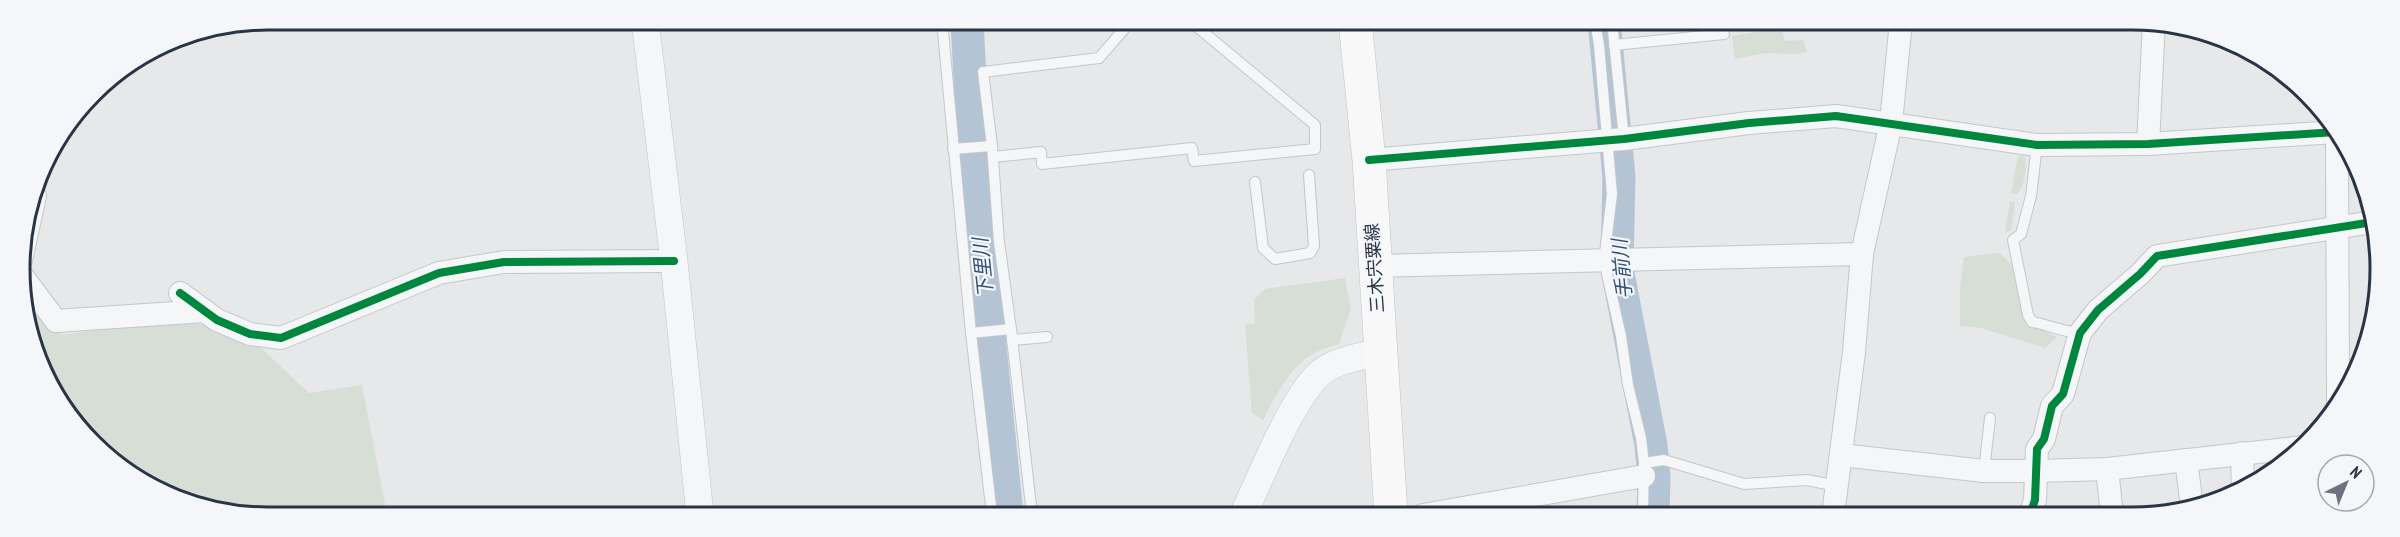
<svg xmlns="http://www.w3.org/2000/svg" width="2400" height="537" viewBox="0 0 2400 537" font-family="'PT Sans Narrow','Noto Sans JP',sans-serif">
  <style>
    .green { fill: #d6ded6 }
    .lines { fill: none; stroke-linecap: round; stroke-linejoin: round }
    .river { stroke: #b4c4d5; stroke-width: 33 }
    .service-casing { stroke: #c4c6c8; stroke-width: 12 }
    .minor-casing { stroke: #c4c6c8; stroke-width: 24 }
    .tertiary-casing { stroke: #c4c6c8; stroke-width: 28 }
    .primary-casing { stroke: #c2c5c8; stroke-width: 34 }
    .service { stroke: #f5f6f7; stroke-width: 10 }
    .minor { stroke: #f5f6f7; stroke-width: 22 }
    .tertiary { stroke: #f5f6f7; stroke-width: 27 }
    .primary { stroke: #f8f8f8; stroke-width: 33 }
    .cycleway-casing { stroke: #f4f6f9; stroke-width: 11 }
    .cycleway { stroke: #00873e; stroke-width: 8 }
    .labels { text-anchor: middle; stroke-width: 4.5; stroke-linejoin: round; paint-order: stroke }
    .street-label { font-size: 18px; fill: #2b3445; stroke: #f4f6f9 }
    .water-label { font-size: 20px; font-style: italic; fill: #34527a; stroke: #f4f6f9 }
    .rim { fill: none; stroke: #2b3445; stroke-width: 3 }
  </style>
  <rect width="100%" height="100%" fill="#e6e8ea"/>
  <g class="green">
    <polygon points="1781,28 1785,41 1803,40 1807,52 1795,54 1765,53 1735,59 1732,36"/>
    <path d="M2024,155C2028,165 2025,186 2017,194L2011,193L2018,156Z"/>
    <polygon points="2010,201 2015,203 2011,231 2005,232"/>
    <path d="M1999,253C2023,270 2021,295 2025,322L2057,337L2045,348L1981,328L1960,326V289L1964,257Z"/>
    <path d="M1345,278L1351,309L1339,344C1331,347 1323,348 1316,352C1290,366 1276,395 1263,420L1252,413L1245,325L1255,323L1254,300L1265,289Z"/>
    <polygon points="27,308 62,335 139,324 210,324 261,348 309,393 362,385 387,515 236,515 144,484 71,420 33,348"/>
  </g>
  <g class="lines">
    <g class="river">
      <polyline points="967,20 977,217 1007,515"/>
      <polyline points="1604,21 1619,177 1617,268 1651,445 1654,477 1653,515"/>
    </g>
    <g class="service-casing">
      <g id="service">
        <polyline points="942,20 971,333 992,515"/>
        <polyline points="1595,21 1599,45 1612,194 1604,261 1621,336 1628,385 1641,438 1644,463 1643,515"/>
        <polyline points="1612,21 1624,139"/>
        <polyline points="1614,45 1724,34"/>
        <path d="M2037,145L2031,196L2021,234L2013,240L2028,315L2032,322C2049,325 2063,332 2080,333"/>
        <polyline points="953,149 992,146"/>
        <polyline points="993,157 1041,152 1042,164 1192,148 1194,161 1315,149 1315,125 1190,21"/>
        <polyline points="1255,182 1263,248 1275,259 1310,253 1314,246 1309,175"/>
        <polyline points="971,333 1011,329"/>
        <polyline points="1012,340 1047,337"/>
        <polyline points="1644,463 1664,460 1744,484 1807,480 1837,486"/>
        <polyline points="1984,471 1990,418"/>
        <polyline points="1032,515 1011,329 999,242 992,146 983,72 1099,58 1132,20"/>
      </g>
    </g>
    <g class="minor-casing">
      <g id="minor">
        <polyline points="2337,134 2338,402"/>
        <polyline points="2148,144 2154,22"/>
        <polyline points="1369,160 1624,139 1749,123 1836,116 2037,145 2148,144 2336,132"/>
        <polyline points="21,260 35,196"/>
        <polyline points="1375,266 1862,254"/>
        <polyline points="23,277 56,321 205,311"/>
        <polyline points="180,293 217,320 250,334 281,338 439,273 504,262 674,261"/>
        <polyline points="2242,453 2243,491"/>
        <polyline points="1841,455 1984,471 2037,471 2107,469 2304,447"/>
        <polyline points="2186,460 2192,507"/>
        <polyline points="2107,469 2112,515"/>
        <polyline points="1423,515 1644,476"/>
        <polyline points="1833,515 1854,352 1862,254 1891,123 1901,21"/>
        <polyline points="2030,515 2035,500 2037,449 2044,439 2052,406 2063,394 2080,333 2098,310 2140,274 2157,256 2373,222"/>
      </g>
    </g>
    <g class="tertiary-casing">
      <g id="tertiary">
        <polyline points="645,20 674,261 700,515"/>
        <path d="M1243,515C1261,477 1289,405 1317,376C1332,360 1361,357 1381,351"/>
      </g>
    </g>
    <g class="primary-casing">
      <polyline id="primary" points="1355,21 1369,160 1391,515"/>
    </g>
    <use href="#service" class="service"/>
    <use href="#minor" class="minor"/>
    <use href="#tertiary" class="tertiary"/>
    <use href="#primary" class="primary"/>
    <g class="cycleway-casing">
      <g id="cycleway">
        <polyline points="1369,160 1624,139 1749,123 1836,116 2037,145 2148,144 2336,132"/>
        <polyline points="180,293 217,320 250,334 281,338 439,273 504,262 674,261"/>
        <polyline points="2030,515 2035,500 2037,449 2044,439 2052,406 2063,394 2080,333 2098,310 2140,274 2157,256 2373,222"/>
      </g>
    </g>
    <use href="#cycleway" class="cycleway"/>
  </g>
  <g class="labels">
    <g class="street-label">
      <text transform="translate(1375 268) rotate(-94)" y="6">三木宍粟線</text>
    </g>
    <g class="water-label">
      <text transform="translate(983 268) rotate(-96)" y="7">下里川</text>
      <text transform="translate(1622 269) rotate(-95)" y="7">手前川</text>
    </g>
  </g>
  <path d="M0 0H2400V537H0ZM268 30H2132A238 238 0 0 1 2370 268V269A238 238 0 0 1 2132 507H268A238 238 0 0 1 30 269V268A238 238 0 0 1 268 30Z" fill="#f4f6f9" fill-rule="evenodd"/>
  <path class="rim" d="M268 30H2132A238 238 0 0 1 2370 268V269A238 238 0 0 1 2132 507H268A238 238 0 0 1 30 269V268A238 238 0 0 1 268 30Z"/>
  <g transform="translate(2346 483) rotate(43)"><circle r="28" fill="#f4f6f9" stroke="#a4a8b1" stroke-width="1.5"/>
  <path d="M0-4.5L10 22L0 15L-10 22Z" fill="#6c737f"/>
  <text y="-9" font-size="16" font-weight="bold" text-anchor="middle" fill="#2b3445">N</text>
  </g>
</svg>
